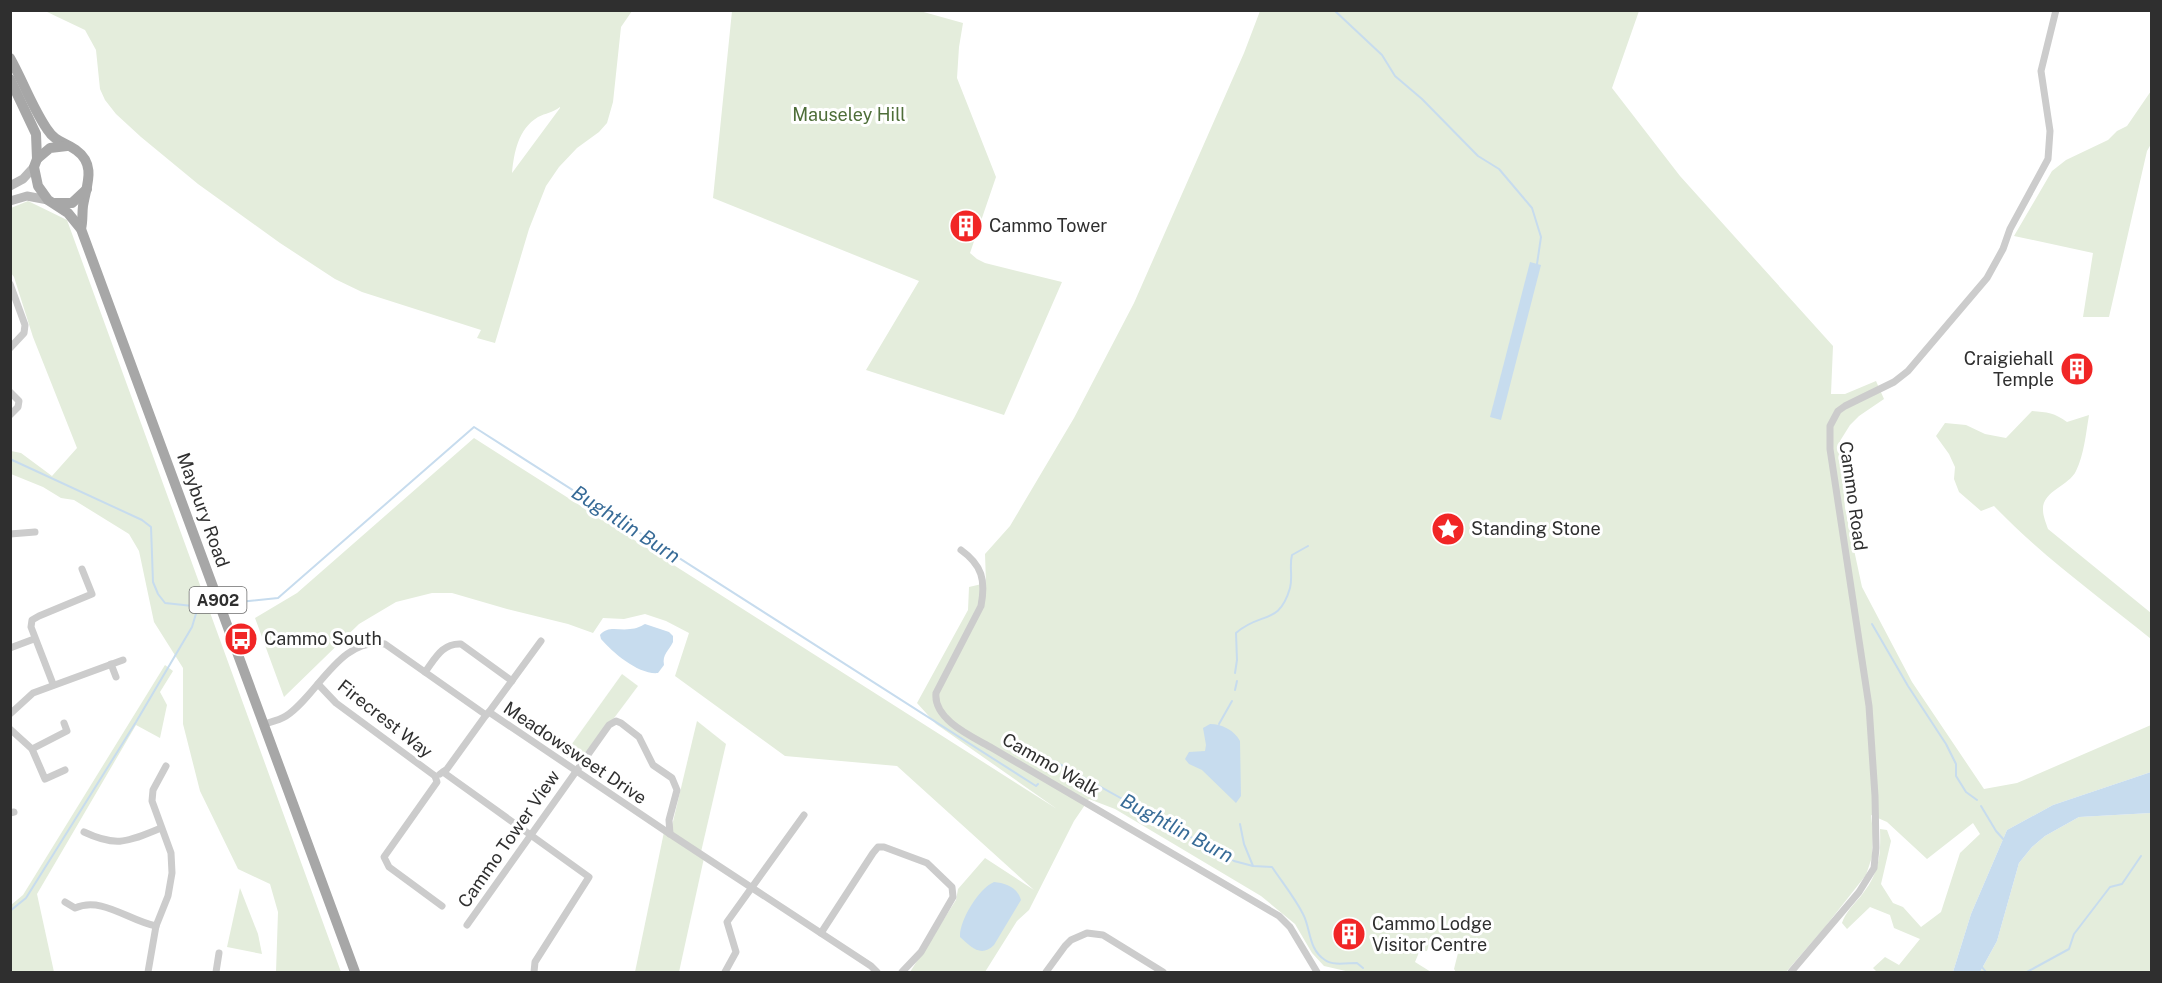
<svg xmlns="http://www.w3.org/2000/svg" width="2162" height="983" viewBox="0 0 2162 983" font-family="'Public Sans',sans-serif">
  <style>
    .green { fill: #e4eddc; fill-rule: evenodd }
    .water { fill: #c7dcee }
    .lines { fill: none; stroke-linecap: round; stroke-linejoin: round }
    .stream { stroke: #c7dcee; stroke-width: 2 }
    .street { stroke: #ccc; stroke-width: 7 }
    .secondary { stroke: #b9b9b9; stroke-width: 9 }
    .primary { stroke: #a7a7a7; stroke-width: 10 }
    .labels { text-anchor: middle; stroke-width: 6; stroke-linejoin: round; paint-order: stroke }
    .shield { fill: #fff; stroke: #6d6d6d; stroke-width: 1.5 }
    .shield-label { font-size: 16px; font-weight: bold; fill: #2f2f2f }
    .park-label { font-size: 18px; fill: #4e6e39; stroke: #fff }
    .poi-label { font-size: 18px; fill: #2f2f2f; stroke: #fff; text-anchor: start }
    .street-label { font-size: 18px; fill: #2f2f2f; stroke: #fff }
    .water-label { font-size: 20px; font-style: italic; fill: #376b97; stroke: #fff }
  </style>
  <rect width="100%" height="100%" fill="#fff"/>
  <g class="green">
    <path d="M45,11L632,10V11L621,27L613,102L607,123L599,132L577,148L559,167L546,186L529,229L495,343L477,338L481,330L362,292L335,279L280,243L198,184L141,137L116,114L105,100L100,89L96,50L85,30ZM560,107V108L512,173C514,153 518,129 538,117C546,113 552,113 560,107Z"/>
    <polygon points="732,11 920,11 963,23 959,47 957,78 996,177 970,253 977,259 985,263 1062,282 1004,415 866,370 919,281 713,198"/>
    <path d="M1260,11H1639L1612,88L1680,176L1833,346L1831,394H1845L1876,381L1884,399L1859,416L1850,425L1840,441L1845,508L1862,587L1912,682L1984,789L2017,783L2151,725V772L2053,805L2007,830L1971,914L1953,972H1877L1873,968L1885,957L1899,965L1920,939L1894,928L1890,915L1870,907L1847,929L1842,923C1845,913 1854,904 1861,896C1879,874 1881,856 1880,829L1887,830L1891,841L1881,884L1893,903L1903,907L1921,927L1941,912L1960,853L1980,834L1973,823L1927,859L1887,822L1871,815L1873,832L1872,857L1866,875L1825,927L1786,972H1456L1454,969L1460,945L1442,939L1441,940L1431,938L1427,951L1420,950L1415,962L1431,972H1350L1324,966L1312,953L1295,924L1261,896L1115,809L1089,799L1074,821L1029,910L1017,921L985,972H910L956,900L958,889L985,858L1034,890L897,766L785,756L675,676L689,633L666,621L645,614L624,619L603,618L593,633L568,624L507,609L452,593H432L396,602L359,624L284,697L255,618L297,593L474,438L1057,809L936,724L917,703L968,610L969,587L986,583L985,554L1010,526L1074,418L1134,303L1244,53Z"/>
    <polygon points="2151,91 2151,144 2147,151 2109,317 2083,317 2093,253 2014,236 2052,171 2066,160 2108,140 2117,131 2127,126"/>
    <polygon points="28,201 67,220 341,972 276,972 278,912 270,884 238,869 200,791 183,724 183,668 154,622 139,551 129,534 74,500 61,498 43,487 11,474 11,451 21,453 52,476 77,448 33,337 14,277 11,273 11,208"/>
    <path d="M2032,411C2047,412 2055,413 2067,422L2089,415C2086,433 2084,455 2076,471C2069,486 2042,491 2043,510C2043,516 2046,523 2048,529L2151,613V639C2098,596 2042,556 1994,506L1981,511L1959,492L1954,479L1955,467L1949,454L1936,436L1945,423L1966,425L1985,434L2006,438Z"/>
    <polygon points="165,665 173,671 160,692 167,705 160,738 136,725 37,894 54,972 11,972 11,905 23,895"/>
    <polygon points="622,674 638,686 579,765 564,755"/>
    <polygon points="697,721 726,744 701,852 670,834"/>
    <polygon points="2151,813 2151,972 1980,972 1997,941 2019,863 2032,847 2045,836 2079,817"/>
    <polygon points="664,832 704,858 679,972 635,972"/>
    <polygon points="240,888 258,934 262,954 227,947"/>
  </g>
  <g class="water">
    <polygon points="1530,262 1541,265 1501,420 1490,417"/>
    <path d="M645,624L669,632L673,636V642C669,651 662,654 664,665L658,673C639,675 613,653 601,639L600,635C608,625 619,631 630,629C636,629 641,626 645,624Z"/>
    <path d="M1210,724C1222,724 1234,730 1240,741L1241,796L1236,803L1202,770L1189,764L1185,759L1189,752L1205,751L1206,745L1203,728Z"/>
    <polygon points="2151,772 2151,813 2079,817 2045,836 2032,847 2019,863 1997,941 1980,972 1953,972 1971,914 2007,830 2053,805"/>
    <path d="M994,882C1006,883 1018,888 1021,900L994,945C981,958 971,947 960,937C959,921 979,888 994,882Z"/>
  </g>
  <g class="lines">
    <g class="stream">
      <polyline points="1334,10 1382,55 1395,76 1422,99 1478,156 1499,169 1532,208 1541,237 1537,264"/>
      <polyline points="10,459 142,520 151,527 153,582 158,594 165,603 202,607"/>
      <polyline points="230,603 278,598 474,427 1036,786 1038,784"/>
      <polyline points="1872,624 1908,686 1946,744 1956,764 1956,776 1966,792 1977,800"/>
      <path d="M1235,673L1237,660L1236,633C1261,611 1279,626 1290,588C1293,577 1289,566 1292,555L1308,546"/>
      <polyline points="1235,690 1237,681"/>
      <polyline points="1219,724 1232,701"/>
      <path d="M1051,765L1054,761L1234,861L1253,866L1272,867C1282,882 1295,898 1303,914C1311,929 1308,949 1325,960C1333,966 1347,963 1357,963L1363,968"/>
      <polyline points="1981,806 1996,831 2005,841"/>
      <polyline points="1240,824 1244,844 1253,866"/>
      <polyline points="10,911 26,898 136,722 192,627 198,607"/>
      <polyline points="1982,967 1986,972"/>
      <polyline points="2027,972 2069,949 2074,934 2110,887 2122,884 2141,856"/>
    </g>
    <g class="street">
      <polyline points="10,284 25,325 24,333 10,348"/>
      <polyline points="10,392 19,401 18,407 10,415"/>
      <polyline points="10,534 35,532"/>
      <path d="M961,550C982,565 986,580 981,606L936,693C933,720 973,737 992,748L1279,916L1290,927L1317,972"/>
      <polyline points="10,648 34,639"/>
      <polyline points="111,664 116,677"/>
      <path d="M425,672C435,659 442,643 461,644L512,681"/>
      <polyline points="53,684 31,627 32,620 39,616 92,594 82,569"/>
      <polyline points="318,684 336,703 435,776"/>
      <polyline points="489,712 541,641"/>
      <polyline points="10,714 33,693 123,660"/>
      <path d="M264,724C271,722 280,720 286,716C318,695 340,636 385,644L486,715L489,712L670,834L871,966L877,972"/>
      <polyline points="10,729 32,749 45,779 65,770"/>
      <polyline points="32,749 67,731 64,723"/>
      <polyline points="443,772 589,877 535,962 534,972"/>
      <polyline points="440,774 447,769 486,715"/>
      <polyline points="435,776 437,782 384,857 389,867 442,906"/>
      <polyline points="10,813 14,812"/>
      <path d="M84,832C118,848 128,841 161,828"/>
      <path d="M65,902L75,908C102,896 129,921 156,926"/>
      <polyline points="467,925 609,725 616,721 621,723 639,737 653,765 672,778 677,790 669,820 670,834"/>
      <polyline points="821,933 873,853 878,847 884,847 927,863 952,887 953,897 921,952 902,972"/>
      <polyline points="148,972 156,926 168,896 172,873 171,853 152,801 153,790 166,766"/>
      <polyline points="216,972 219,953"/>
      <polyline points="725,972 736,952 727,922 804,815"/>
      <polyline points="1046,972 1065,946 1071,940 1087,933 1103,935 1163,972"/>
      <polyline points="1791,972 1859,892 1874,868 1876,848 1875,796 1869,706 1830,449 1830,426 1838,411 1845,406 1894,382 1908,371 1987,278 2003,249 2010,229 2048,159 2050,131 2041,71 2056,10"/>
    </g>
    <g class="secondary">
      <polyline points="10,186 23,179 34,167"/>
      <polyline points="10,201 27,196 48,200"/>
    </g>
    <g class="primary">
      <path d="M10,58C23,81 32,107 47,129C56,143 64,141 76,150C97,165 86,186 83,206C82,214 83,221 81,229"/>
      <polyline points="10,79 36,134 37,159 34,167 38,186 48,200 68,213 81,229 355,972"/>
      <polyline points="37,159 50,148 67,146"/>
      <polyline points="55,203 72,203 87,189"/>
    </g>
  </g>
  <defs>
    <g id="building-disc" transform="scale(1.725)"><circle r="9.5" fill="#f12626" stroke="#fff"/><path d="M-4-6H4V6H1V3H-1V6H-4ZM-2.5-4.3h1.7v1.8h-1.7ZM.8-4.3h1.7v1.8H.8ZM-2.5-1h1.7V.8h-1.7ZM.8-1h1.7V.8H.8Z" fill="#fff"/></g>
    <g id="sight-disc" transform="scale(1.725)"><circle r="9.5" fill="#f12626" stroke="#fff"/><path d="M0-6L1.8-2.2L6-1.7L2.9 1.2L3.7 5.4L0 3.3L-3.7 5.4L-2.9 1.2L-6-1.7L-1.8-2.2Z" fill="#fff"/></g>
    <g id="bus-disc" transform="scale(1.725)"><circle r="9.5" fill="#f12626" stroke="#fff"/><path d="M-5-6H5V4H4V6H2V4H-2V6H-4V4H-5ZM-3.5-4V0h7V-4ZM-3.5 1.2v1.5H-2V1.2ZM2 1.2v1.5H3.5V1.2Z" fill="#fff"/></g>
  </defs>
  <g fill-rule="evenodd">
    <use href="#building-disc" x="966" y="226"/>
    <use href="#building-disc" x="2077" y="369"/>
    <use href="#sight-disc" x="1448" y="529"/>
    <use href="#bus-disc" x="241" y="639"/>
    <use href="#building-disc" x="1349" y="934"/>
  </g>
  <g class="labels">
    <rect class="shield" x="189.5" y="587" width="57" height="26" rx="4.5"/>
    <g class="shield-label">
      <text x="218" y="606">A902</text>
    </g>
    <g class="park-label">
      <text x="849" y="121">Mauseley Hill</text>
    </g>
    <g class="poi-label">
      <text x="989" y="232">Cammo Tower</text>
      <text x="2054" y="365" text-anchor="end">Craigiehall<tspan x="2054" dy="21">Temple</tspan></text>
      <text x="1471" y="535">Standing Stone</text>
      <text x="264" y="645">Cammo South</text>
      <text x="1372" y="930">Cammo Lodge<tspan x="1372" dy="21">Visitor Centre</tspan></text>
    </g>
    <g class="street-label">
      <text transform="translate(1853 496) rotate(82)" y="6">Cammo Road</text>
      <text transform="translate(203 510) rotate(70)" y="6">Maybury Road</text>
      <text transform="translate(385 719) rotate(38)" y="6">Firecrest Way</text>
      <text transform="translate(575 753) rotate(34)" y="6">Meadowsweet Drive</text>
      <text transform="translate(1051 765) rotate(30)" y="6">Cammo Walk</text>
      <text transform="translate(509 839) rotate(-55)" y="6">Cammo Tower View</text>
    </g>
    <g class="water-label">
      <text transform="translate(626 524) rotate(33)" y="7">Bughtlin Burn</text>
      <text transform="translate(1177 828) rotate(28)" y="7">Bughtlin Burn</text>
    </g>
  </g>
  <rect width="2162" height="983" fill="none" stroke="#2f2f2f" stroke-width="24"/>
</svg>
